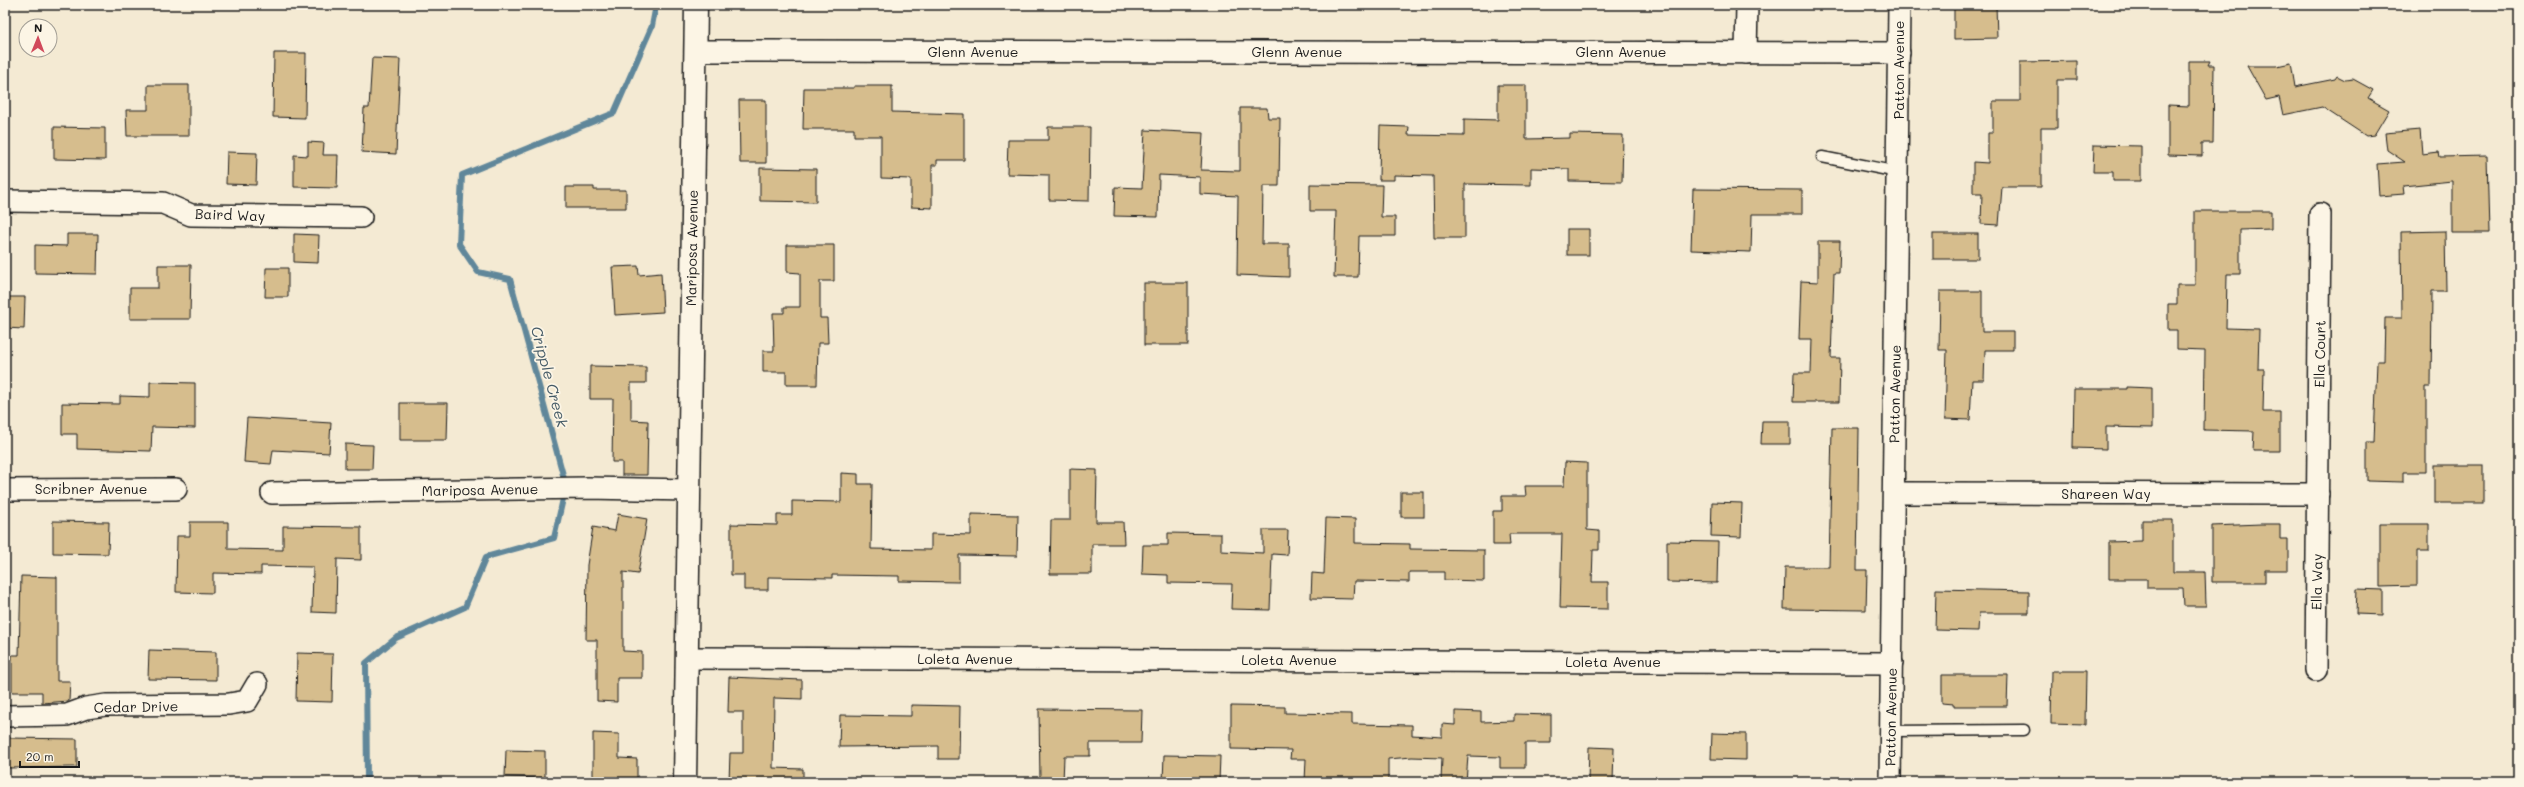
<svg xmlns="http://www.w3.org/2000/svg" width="2524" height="787" viewBox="0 0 2524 787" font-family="Mali,sans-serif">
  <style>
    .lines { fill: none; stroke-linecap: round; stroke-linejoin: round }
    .stream { stroke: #60879a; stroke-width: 6 }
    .building { fill: #d6bd8d; stroke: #1c1c1c }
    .lane-casing { stroke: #1c1c1c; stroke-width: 13 }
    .street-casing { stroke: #1c1c1c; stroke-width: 24 }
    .secondary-casing { stroke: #1c1c1c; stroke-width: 25 }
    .lane { stroke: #fcf5e5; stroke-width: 10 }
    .street { stroke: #fcf5e5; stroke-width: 21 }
    .secondary { stroke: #fcf5e5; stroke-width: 22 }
    .labels { text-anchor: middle; stroke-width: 3.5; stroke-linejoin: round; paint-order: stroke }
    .street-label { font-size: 14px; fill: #1c1c1c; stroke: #fcf5e5 }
    .water-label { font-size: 15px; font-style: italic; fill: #445a66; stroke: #fcf5e5 }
  </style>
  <rect width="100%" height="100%" fill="#f4ead3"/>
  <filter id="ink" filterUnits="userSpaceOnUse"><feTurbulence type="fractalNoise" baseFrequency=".025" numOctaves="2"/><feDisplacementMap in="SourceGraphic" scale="8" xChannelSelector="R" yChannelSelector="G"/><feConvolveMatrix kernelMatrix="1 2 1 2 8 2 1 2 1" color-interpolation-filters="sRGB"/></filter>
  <g filter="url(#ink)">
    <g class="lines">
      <polyline class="stream" points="367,782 366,663 396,638 465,607 486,557 554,538 566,486 510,279 478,272 459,244 462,175 614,113 652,26 656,5"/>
    </g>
    <g class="building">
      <polygon points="1954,5 1996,5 1997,38 1954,39"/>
      <polygon points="274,53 306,53 305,118 273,117"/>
      <polygon points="372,58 400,59 396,154 362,152 364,108 369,108"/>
      <polygon points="2077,61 2077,80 2057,80 2057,128 2041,128 2041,187 2002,187 1999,225 1981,224 1982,193 1973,193 1973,162 1988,163 1988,133 1993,133 1993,101 2020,101 2020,62"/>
      <polygon points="2189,61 2210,61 2208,65 2214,65 2213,143 2202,143 2202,156 2168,155 2168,105 2189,106"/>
      <polygon points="2291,63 2295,87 2335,79 2337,76 2345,80 2353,79 2373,90 2368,98 2389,110 2374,135 2366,136 2322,107 2283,115 2279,97 2266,100 2247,66 2277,66"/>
      <polygon points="148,85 189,85 189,136 127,136 126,110 148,110"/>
      <polygon points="1498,85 1526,85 1526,139 1570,138 1570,134 1623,135 1622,182 1569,181 1569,169 1531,168 1531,185 1465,184 1465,238 1434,238 1433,176 1394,175 1394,180 1379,180 1380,126 1409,127 1408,135 1464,136 1464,119 1498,120"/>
      <polygon points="854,86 892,86 892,112 964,114 964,160 937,160 937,165 932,165 932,208 911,207 911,179 881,178 881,136 854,136 854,129 803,129 804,88 854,88"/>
      <polygon points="739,100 766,100 766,163 740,163"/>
      <polygon points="1240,108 1267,108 1268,118 1280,118 1279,186 1263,186 1262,244 1289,244 1289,277 1237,275 1238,196 1200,194 1200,177 1159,175 1158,217 1114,216 1115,187 1142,188 1145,130 1203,133 1201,170 1240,171"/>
      <polygon points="54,127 105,128 105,160 54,159"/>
      <polygon points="1048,127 1090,127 1089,201 1049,200 1049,175 1007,174 1008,140 1048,140"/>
      <polygon points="2420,130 2422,154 2439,152 2440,157 2487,156 2489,233 2452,233 2452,181 2403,186 2404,194 2379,196 2377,164 2405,162 2387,150 2385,133"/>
      <polygon points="308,142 324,143 323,155 338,155 337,188 294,187 294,155 308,156"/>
      <polygon points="2094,145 2141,146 2141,181 2113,181 2113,172 2093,172"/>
      <polygon points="227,152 257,153 256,185 226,184"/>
      <polygon points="760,168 816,169 816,202 760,201"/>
      <polygon points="1310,184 1382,185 1381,217 1395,217 1395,236 1359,236 1358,277 1334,277 1336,211 1310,211"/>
      <polygon points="566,187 594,187 594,190 626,190 626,208 566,208"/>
      <polygon points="1693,189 1802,190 1802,214 1752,214 1751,252 1691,250"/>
      <polygon points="2195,211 2271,211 2271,229 2240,230 2240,274 2227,274 2226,328 2259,329 2258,369 2264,369 2263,412 2280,412 2280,451 2253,451 2254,431 2204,430 2205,350 2177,349 2177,330 2168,330 2168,304 2177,304 2177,285 2195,285"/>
      <rect x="1567" y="229" width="22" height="26"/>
      <polygon points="2445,231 2446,291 2432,291 2431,387 2426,387 2426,472 2403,472 2403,482 2367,481 2367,442 2374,442 2377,361 2384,361 2385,318 2402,318 2401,232"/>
      <polygon points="67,234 98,234 97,274 35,273 35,245 67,246"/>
      <polygon points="294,234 319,235 318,263 294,262"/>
      <rect x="1933" y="234" width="45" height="25"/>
      <polygon points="1818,241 1840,241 1839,273 1834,273 1831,358 1840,358 1839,402 1793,402 1794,373 1811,373 1812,339 1799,339 1801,281 1818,282"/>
      <polygon points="787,245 834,245 834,281 820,281 820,318 827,318 828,343 818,343 817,385 786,385 786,372 763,372 763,351 774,351 773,313 784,313 784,307 800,307 800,273 787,272"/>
      <polygon points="158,265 191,265 190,319 130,319 130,288 158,288"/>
      <polygon points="638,266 639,275 661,273 663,312 615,315 612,267"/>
      <polygon points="266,268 288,268 288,297 265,297"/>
      <rect x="1144" y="283" width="44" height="62"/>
      <polygon points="1940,291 1982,291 1982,332 2013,332 2013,350 1985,350 1984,380 1972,380 1970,420 1945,419 1947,350 1939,350"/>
      <polygon points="5,297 25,297 24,329 5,328"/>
      <polygon points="590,366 646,367 646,383 631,383 631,420 648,421 647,475 622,475 622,462 612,462 613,399 590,399"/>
      <polygon points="150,382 195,383 195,428 152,427 151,451 77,449 77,434 62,434 62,403 120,404 120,396 150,397"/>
      <polygon points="2127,387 2152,388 2152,428 2106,427 2106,449 2073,448 2074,389 2127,389"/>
      <polygon points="400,403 448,403 447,440 400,440"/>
      <polygon points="247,418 331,423 329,453 273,450 271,464 244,462"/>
      <polygon points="1762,421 1790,421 1790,444 1761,444"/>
      <polygon points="1832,428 1859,428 1857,570 1867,570 1866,610 1784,609 1785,567 1829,567"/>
      <polygon points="345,444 373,445 372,469 345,469"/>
      <polygon points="1565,462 1587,463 1587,530 1599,531 1599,550 1593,550 1592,582 1608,582 1608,609 1560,608 1562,534 1509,534 1510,545 1493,545 1493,511 1502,511 1502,496 1526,496 1525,486 1564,486"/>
      <rect x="2434" y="465" width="49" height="38"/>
      <polygon points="1070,469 1097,470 1096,522 1123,522 1124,544 1092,544 1092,574 1050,574 1051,520 1070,520"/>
      <polygon points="841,473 858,474 858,484 872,484 871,549 931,550 931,534 971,535 971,514 1018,515 1017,556 959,555 959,582 899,581 899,576 832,575 832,578 768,577 768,590 744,590 744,575 731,575 731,524 777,525 777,515 792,515 792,501 841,502"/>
      <rect x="1401" y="492" width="23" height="25"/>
      <polygon points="1712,502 1742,503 1741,537 1711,536"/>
      <polygon points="618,514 647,519 638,574 623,572 623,651 642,652 642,678 617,678 617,702 597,701 597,640 586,640 587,565 593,527 615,531"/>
      <polygon points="1326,518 1355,519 1355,543 1410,544 1410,549 1484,550 1484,581 1444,580 1444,572 1409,572 1409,582 1354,581 1353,599 1311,598 1312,573 1324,574"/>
      <polygon points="2142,520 2173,520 2173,572 2205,572 2206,606 2184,606 2183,588 2147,588 2147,579 2109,579 2109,542 2142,541"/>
      <polygon points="53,521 109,522 108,554 53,553"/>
      <polygon points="190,522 228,522 228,549 283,550 283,526 361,527 361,560 337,559 336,613 312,612 313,567 261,566 261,574 213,573 213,593 176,592 177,536 190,536"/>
      <polygon points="2261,524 2280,524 2280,539 2288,539 2288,570 2265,570 2265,582 2212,582 2212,526"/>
      <polygon points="2380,524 2429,524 2429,551 2417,551 2417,586 2380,587"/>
      <polygon points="1263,530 1288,530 1287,555 1272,554 1270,610 1231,609 1232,584 1168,583 1168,575 1142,574 1143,545 1168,545 1168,533 1221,534 1221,551 1263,553"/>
      <polygon points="1667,541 1718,542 1717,583 1667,582"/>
      <polygon points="21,576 57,577 57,681 70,681 69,701 42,703 42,692 12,692 12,655 19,655"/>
      <polygon points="1936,589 2029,591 2029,613 1979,613 1978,631 1935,630"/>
      <polygon points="2357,589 2383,590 2383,615 2356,614"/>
      <polygon points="149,650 216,652 216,680 148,679"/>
      <polygon points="297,653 333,654 332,702 296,701"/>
      <polygon points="2052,671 2086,671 2085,725 2051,724"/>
      <polygon points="1942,675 2008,675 2007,706 1954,706 1954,704 1942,703"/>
      <polygon points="729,677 802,680 802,699 774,698 773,768 803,769 803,782 729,782 730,753 743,753 743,712 728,712"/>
      <polygon points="911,705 960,706 959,759 938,759 938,746 839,747 840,715 911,716"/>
      <polygon points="1231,706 1285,707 1285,713 1352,714 1352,724 1412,725 1412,735 1442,737 1442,724 1455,725 1455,711 1481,712 1481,722 1514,721 1514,714 1551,715 1551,743 1525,743 1525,768 1500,768 1500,757 1468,756 1466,782 1441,782 1442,758 1412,757 1388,759 1388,782 1305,782 1306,759 1290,759 1291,750 1231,749"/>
      <polygon points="1039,709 1142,710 1141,743 1090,743 1090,756 1064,756 1063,782 1040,782"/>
      <polygon points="593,733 619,734 619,758 637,759 637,782 593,782"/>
      <polygon points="1712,733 1746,734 1746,760 1711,759"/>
      <polygon points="8,738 77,739 77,767 8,768"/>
      <polygon points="1589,747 1614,748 1613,782 1588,782"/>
      <polygon points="506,750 545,751 545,778 505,777"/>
      <polygon points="1164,755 1220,756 1219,782 1163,782"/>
    </g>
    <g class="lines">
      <g class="lane-casing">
        <g id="lane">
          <polyline points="1822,157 1898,172"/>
          <polyline points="1891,731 2024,730"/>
        </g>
      </g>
      <g class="street-casing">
        <g id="street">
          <polyline points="696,51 1899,53"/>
          <polyline points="1746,53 1747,5"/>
          <polyline points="5,201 163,203 191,215 361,217"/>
          <polyline points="5,490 176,489"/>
          <polyline points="272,493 588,488 688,490"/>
          <polyline points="1894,493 2318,494"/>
          <polyline points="687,658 1892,663"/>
          <polyline points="2316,670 2320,214"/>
          <polyline points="5,716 67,715 86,708 106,705 229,704 247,701 257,684"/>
          <polyline points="1890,782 1899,5"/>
        </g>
      </g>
      <g class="secondary-casing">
        <polyline id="secondary" points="685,782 696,5"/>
      </g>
      <use href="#lane" class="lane"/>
      <use href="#street" class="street"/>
      <use href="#secondary" class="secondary"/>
    </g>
  </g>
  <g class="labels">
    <g class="street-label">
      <text x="973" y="57">Glenn Avenue</text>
      <text x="1297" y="57">Glenn Avenue</text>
      <text x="1621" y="57">Glenn Avenue</text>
      <text transform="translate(1899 70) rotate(-90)" y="5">Patton Avenue</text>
      <text transform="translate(230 215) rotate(2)" y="5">Baird Way</text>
      <text transform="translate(692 248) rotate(-89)" y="5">Mariposa Avenue</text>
      <text transform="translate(2320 354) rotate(-89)" y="5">Ella Court</text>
      <text transform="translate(1895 394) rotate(-89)" y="5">Patton Avenue</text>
      <text x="91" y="494">Scribner Avenue</text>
      <text transform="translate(480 490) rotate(-1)" y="5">Mariposa Avenue</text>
      <text x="2106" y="499">Shareen Way</text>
      <text transform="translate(2317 582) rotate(-89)" y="5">Ella Way</text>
      <text x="965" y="664">Loleta Avenue</text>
      <text x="1289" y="665">Loleta Avenue</text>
      <text x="1613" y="667">Loleta Avenue</text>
      <text transform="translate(136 707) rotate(-1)" y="5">Cedar Drive</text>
      <text transform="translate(1891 717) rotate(-89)" y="5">Patton Avenue</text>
    </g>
    <g class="water-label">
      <text transform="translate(549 377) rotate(75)" y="5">Cripple Creek</text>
    </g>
  </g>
  <rect width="2524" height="787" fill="none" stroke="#fcf5e5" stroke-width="20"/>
  <rect x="10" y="10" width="2504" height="767" fill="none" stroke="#1c1c1c" stroke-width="1.5" filter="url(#ink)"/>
  <g transform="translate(38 38) rotate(1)"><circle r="19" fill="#fcf5e5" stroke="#a29e95"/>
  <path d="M0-3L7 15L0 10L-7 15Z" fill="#d1495b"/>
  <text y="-6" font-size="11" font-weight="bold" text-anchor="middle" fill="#1c1c1c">N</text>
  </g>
  <path d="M20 761v6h59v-6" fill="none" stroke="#1c1c1c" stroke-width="2"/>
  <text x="26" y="761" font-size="12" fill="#1c1c1c" stroke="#fcf5e5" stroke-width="3" paint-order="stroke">20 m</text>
</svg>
